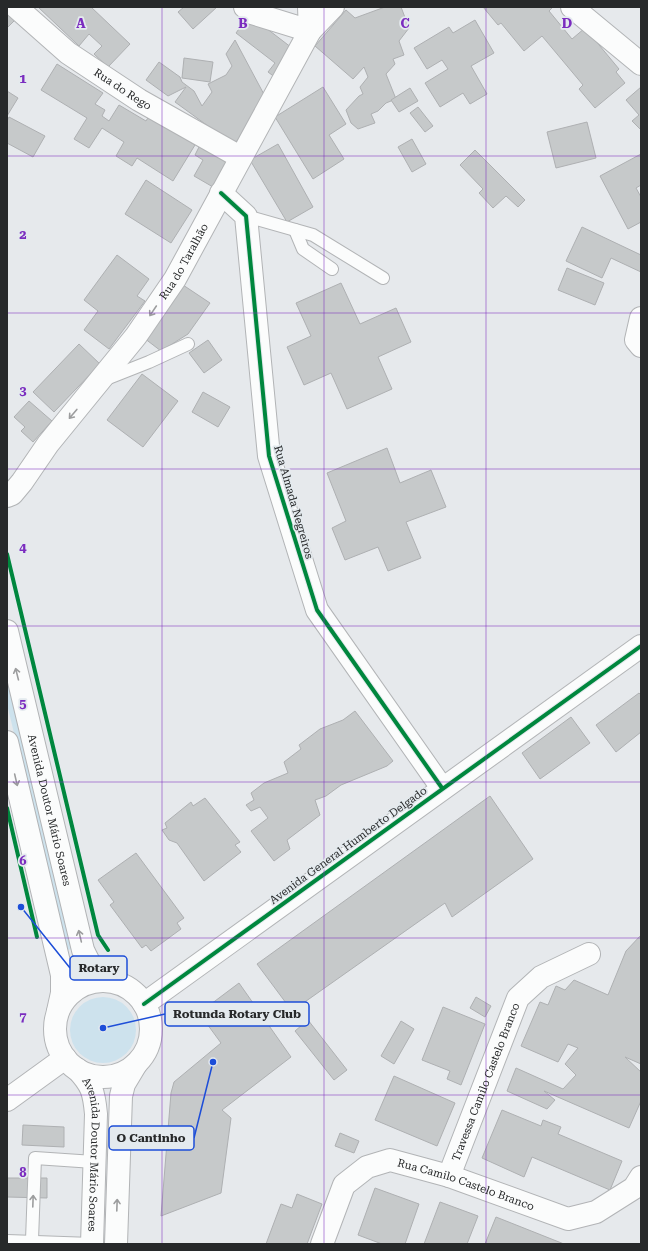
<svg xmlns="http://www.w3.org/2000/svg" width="648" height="1251" viewBox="0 0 648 1251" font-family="'Roboto Serif',serif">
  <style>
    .green { fill: #cde2ed }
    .building { fill: #c6c9ca; stroke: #aeb0b2 }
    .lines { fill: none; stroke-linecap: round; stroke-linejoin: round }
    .service-casing { stroke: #b2b4b6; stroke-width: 14 }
    .minor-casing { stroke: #b2b4b6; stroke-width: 24 }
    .tertiary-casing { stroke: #b2b4b6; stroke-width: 24 }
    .secondary-casing { stroke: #b2b4b6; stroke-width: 24 }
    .service { stroke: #fbfcfc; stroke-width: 12 }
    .minor { stroke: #fbfcfc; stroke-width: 22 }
    .tertiary { stroke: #fbfcfc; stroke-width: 22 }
    .secondary { stroke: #fbfcfc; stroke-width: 22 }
    .cycleway-casing { stroke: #e4eaee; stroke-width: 6 }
    .cycleway { stroke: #00873e; stroke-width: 4 }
    .oneway { stroke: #9c9d9e }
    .grid { fill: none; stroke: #7b2cbf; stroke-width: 1; stroke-opacity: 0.55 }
    .labels { text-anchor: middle; stroke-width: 3.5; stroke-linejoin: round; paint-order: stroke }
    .street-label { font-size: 11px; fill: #27292a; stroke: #e4eaee }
    .grid-label { font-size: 13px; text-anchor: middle; font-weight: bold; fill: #7b2cbf; stroke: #e4eaee; stroke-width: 3.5; stroke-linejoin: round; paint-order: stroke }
    .leader { fill: none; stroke: #1d4ed8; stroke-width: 1.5 }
    .callout-dot { fill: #1d4ed8; stroke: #e4eaee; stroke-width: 1.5 }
    .callout { fill: #e4eaee; stroke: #1d4ed8; stroke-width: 1.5 }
    .callout-label { font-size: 12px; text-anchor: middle; font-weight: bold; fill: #27292a }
  </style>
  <rect width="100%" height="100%" fill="#e6e9ec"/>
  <g class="green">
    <polygon points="7,674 73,949 66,950 7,704"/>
    <circle cx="103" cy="1030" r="33"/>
  </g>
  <g class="building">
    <polygon points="38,7 91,7 130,44 108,67 94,54 102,46 89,34 79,46"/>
    <polygon points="184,7 217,7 193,29 178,12"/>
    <polygon points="385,7 401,7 409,28 399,41 404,55 393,59 395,64 386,74 396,99 386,103 378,111 371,114 375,123 358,129 351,123 346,110 359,96 363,94 360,87 368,77 364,67 353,79 315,46 346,10 355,18"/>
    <polygon points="483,7 553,7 549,11 572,39 585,28 619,69 616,72 625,83 595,108 579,89 583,85 542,36 524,51 501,23 498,25"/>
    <polygon points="7,11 16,19 7,28"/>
    <polygon points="249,15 296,51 276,78 268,72 275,63 236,33"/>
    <polygon points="475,20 494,53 471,66 487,94 470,104 463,93 440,107 425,83 448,69 442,60 427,69 414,48 449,27 453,33"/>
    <polygon points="235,40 267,100 234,145 175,102 186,87 168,96 146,80 159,62 180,77 182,82 194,91 202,106 212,92 208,84 226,75 232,66 226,54"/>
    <polygon points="184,58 213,62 210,82 182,78"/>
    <polygon points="57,64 103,93 95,104 105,110 102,116 109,121 119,105 146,121 149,116 195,145 173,181 137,158 132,166 116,156 124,142 102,128 89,148 74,139 87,118 41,90"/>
    <polygon points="323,87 346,124 329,135 344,159 313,179 275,117"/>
    <polygon points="641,87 641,130 632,121 639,115 626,100"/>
    <polygon points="410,88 418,101 399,112 391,100"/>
    <polygon points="7,91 18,98 7,116"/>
    <polygon points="418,107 433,126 425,132 410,113"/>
    <polygon points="9,117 45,136 33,157 7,143 7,121"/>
    <polygon points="587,122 596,158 556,168 547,132"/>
    <polygon points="412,139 426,164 412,172 398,147"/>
    <polygon points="201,143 229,158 213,187 194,176 203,160 195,155"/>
    <polygon points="278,144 313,207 287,222 250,160"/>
    <polygon points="475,150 525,200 518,207 506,196 493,208 479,193 483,189 460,165"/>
    <polygon points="641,154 641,185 636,188 641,197 641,222 628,229 600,176"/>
    <polygon points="146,180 192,210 171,243 125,214"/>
    <polygon points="582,227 641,255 641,272 611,258 602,278 566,261"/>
    <polygon points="117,255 149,279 137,296 145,301 109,349 84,330 98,311 84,300"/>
    <polygon points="567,268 604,283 595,305 558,290"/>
    <polygon points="180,283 210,303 188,334 161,351 144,338"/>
    <polygon points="341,283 360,324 396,308 411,342 378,357 392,389 347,409 331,373 304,385 287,347 311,336 296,303"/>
    <polygon points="208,340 222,360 204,373 189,353"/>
    <polygon points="79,344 100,364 54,412 33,392"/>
    <polygon points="142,374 178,401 143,447 107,420"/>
    <polygon points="203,392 230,407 218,427 192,412"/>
    <polygon points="29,401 52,421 33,442 21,431 25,427 14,417"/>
    <polygon points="387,448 400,483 431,470 446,507 406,522 421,558 388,571 378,547 345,560 332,528 346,521 327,473"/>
    <polygon points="639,693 641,695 641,732 616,752 596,725"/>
    <polygon points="355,711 393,761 387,766 341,785 326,796 315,800 320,815 287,840 290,849 274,861 251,831 268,818 260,807 251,811 246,805 254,800 251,793 264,783 288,773 284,762 301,749 299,745 320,729 343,720"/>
    <polygon points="571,717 590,743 540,779 522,753"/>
    <polygon points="490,796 533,859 452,917 445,903 292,1011 257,964"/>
    <polygon points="205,798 240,842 235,845 241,852 204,881 177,843 169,840 162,830 167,828 165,823 191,802 193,806"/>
    <polygon points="136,853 184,918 177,923 181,929 151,951 146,945 142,948 110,905 114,902 98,880"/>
    <polygon points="641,935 641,1064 625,1057 641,1072 641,1101 629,1128 544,1091 555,1100 547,1109 507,1091 516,1068 563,1089 576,1075 565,1064 578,1048 568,1044 558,1062 521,1046 540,1002 548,1005 556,986 565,990 574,980 608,995 626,951"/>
    <polygon points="239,983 291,1057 222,1110 231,1118 221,1193 161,1216 171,1093 174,1082 221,1043 199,1013"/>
    <polygon points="476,997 491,1006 485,1017 470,1008"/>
    <polygon points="443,1007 485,1024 461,1085 447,1079 450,1071 422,1060"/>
    <polygon points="308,1020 347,1070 334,1080 295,1031"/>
    <polygon points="401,1021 414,1029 394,1064 381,1056"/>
    <polygon points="394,1076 455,1103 437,1146 375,1120"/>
    <polygon points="502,1110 541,1126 543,1120 561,1127 558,1134 622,1161 610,1190 532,1157 524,1177 482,1158"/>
    <polygon points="23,1125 64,1127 64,1147 22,1145"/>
    <polygon points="340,1133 359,1141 354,1153 335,1146"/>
    <polygon points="7,1178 47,1178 47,1198 7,1197"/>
    <polygon points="375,1188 419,1204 405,1244 382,1244 358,1235"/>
    <polygon points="297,1194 322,1204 307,1244 266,1244 281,1204 292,1208"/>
    <polygon points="440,1202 478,1216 467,1244 424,1244"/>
    <polygon points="496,1217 564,1244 485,1244"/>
  </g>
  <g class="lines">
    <g class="service-casing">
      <g id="service">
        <polyline points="246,216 313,235 383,278"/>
        <polyline points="295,230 303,249 332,269"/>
        <polyline points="106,379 149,362 188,344"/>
        <polyline points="32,1240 35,1158 94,1162"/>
        <polyline points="7,1241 92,1244"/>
      </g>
    </g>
    <g class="minor-casing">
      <g id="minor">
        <path id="s1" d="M16,7L68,53L139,100L240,157"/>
        <polyline points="245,7 252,13 310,31 309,7"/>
        <polyline points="572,7 641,64"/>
        <polyline points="221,193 246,216 269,456 317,610 442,788"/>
        <polyline points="641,318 636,340 641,346"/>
        <path id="s2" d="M7,496L12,494L22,482L48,444L136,336L175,279L310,31L333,7"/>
        <path id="s3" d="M449,1176L518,998L541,977L589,954"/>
        <path id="s4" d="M322,1244L344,1185L367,1167L390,1160L449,1176L568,1219L596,1212L634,1188L641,1177"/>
      </g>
    </g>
    <g class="tertiary-casing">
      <g id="tertiary">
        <polyline points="144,1004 641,646"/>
        <polyline points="7,1100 65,1058"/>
      </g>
    </g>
    <g class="secondary-casing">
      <g id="secondary">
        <path id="s5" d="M7,631L83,950C89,963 94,972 105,981"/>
        <polyline points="7,742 62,975 62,993 58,1011"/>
        <circle cx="103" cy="1029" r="48"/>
        <path id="s6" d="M77,1069C92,1085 94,1092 96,1114L92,1244"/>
        <polyline points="116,1244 121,1096 124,1084 136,1064"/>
      </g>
    </g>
    <use href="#service" class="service"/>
    <use href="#minor" class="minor"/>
    <use href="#tertiary" class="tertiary"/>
    <use href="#secondary" class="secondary"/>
    <g class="cycleway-casing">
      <g id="cycleway">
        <polyline points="221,193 246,216 269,456 317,610 442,788"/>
        <polyline points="7,554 98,935 108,950"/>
        <polyline points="7,808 37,937"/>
        <polyline points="144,1004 641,646"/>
      </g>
    </g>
    <use href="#cycleway" class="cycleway"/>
  </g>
  <defs><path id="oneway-shaft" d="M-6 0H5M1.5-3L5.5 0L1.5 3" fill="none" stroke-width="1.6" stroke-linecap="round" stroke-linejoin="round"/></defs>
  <g class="oneway">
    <use href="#oneway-shaft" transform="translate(153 311) rotate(124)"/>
    <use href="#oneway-shaft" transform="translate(73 414) rotate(130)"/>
    <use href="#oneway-shaft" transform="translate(17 674) rotate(-104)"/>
    <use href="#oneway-shaft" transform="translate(16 780) rotate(77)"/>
    <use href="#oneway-shaft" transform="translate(80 936) rotate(-103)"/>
    <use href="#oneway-shaft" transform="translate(33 1201) rotate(-88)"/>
    <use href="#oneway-shaft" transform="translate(117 1205) rotate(-88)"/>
  </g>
  <path class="grid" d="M162,7V1244M324,7V1244M486,7V1244M7,156H641M7,313H641M7,469H641M7,626H641M7,782H641M7,938H641M7,1095H641"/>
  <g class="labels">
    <g class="street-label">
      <text dy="4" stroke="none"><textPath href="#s1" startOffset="135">Rua do Rego</textPath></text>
      <text dy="4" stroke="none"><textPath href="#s2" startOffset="295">Rua do Taralhão</textPath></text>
      <text transform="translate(294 502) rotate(74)" y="4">Rua Almada Negreiros</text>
      <text dy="4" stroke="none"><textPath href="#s5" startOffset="184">Avenida Doutor Mário Soares</textPath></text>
      <text transform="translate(348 845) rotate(-36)" y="4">Avenida General Humberto Delgado</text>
      <text dy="4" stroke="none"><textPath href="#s3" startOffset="101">Travessa Camilo Castelo Branco</textPath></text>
      <text dy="4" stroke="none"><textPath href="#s6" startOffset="90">Avenida Doutor Mário Soares</textPath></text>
      <text dy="4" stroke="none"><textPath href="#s4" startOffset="196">Rua Camilo Castelo Branco</textPath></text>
    </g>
  </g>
  <g class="grid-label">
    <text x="81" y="28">A</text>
    <text x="243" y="28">B</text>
    <text x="405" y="28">C</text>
    <text x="567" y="28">D</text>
    <text x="23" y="83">1</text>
    <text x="23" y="239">2</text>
    <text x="23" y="395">3</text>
    <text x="23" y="552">4</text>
    <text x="23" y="708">5</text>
    <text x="23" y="865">6</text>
    <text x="23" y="1021">7</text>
    <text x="23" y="1177">8</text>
  </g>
  <path class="leader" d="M21 907L70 968M103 1028L165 1014M213 1062L194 1138"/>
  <g class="callout-dot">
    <circle cx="21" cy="907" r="4"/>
    <circle cx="103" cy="1028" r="4"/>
    <circle cx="213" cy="1062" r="4"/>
  </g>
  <g class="callout">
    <rect x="70" y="956" width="57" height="24" rx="4"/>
    <rect x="165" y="1002" width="144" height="24" rx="4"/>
    <rect x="109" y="1126" width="85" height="24" rx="4"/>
  </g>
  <g class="callout-label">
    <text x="99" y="972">Rotary</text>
    <text x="237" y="1018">Rotunda Rotary Club</text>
    <text x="151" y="1142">O Cantinho</text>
  </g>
  <rect width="648" height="1251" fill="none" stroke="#27292a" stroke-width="16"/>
</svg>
